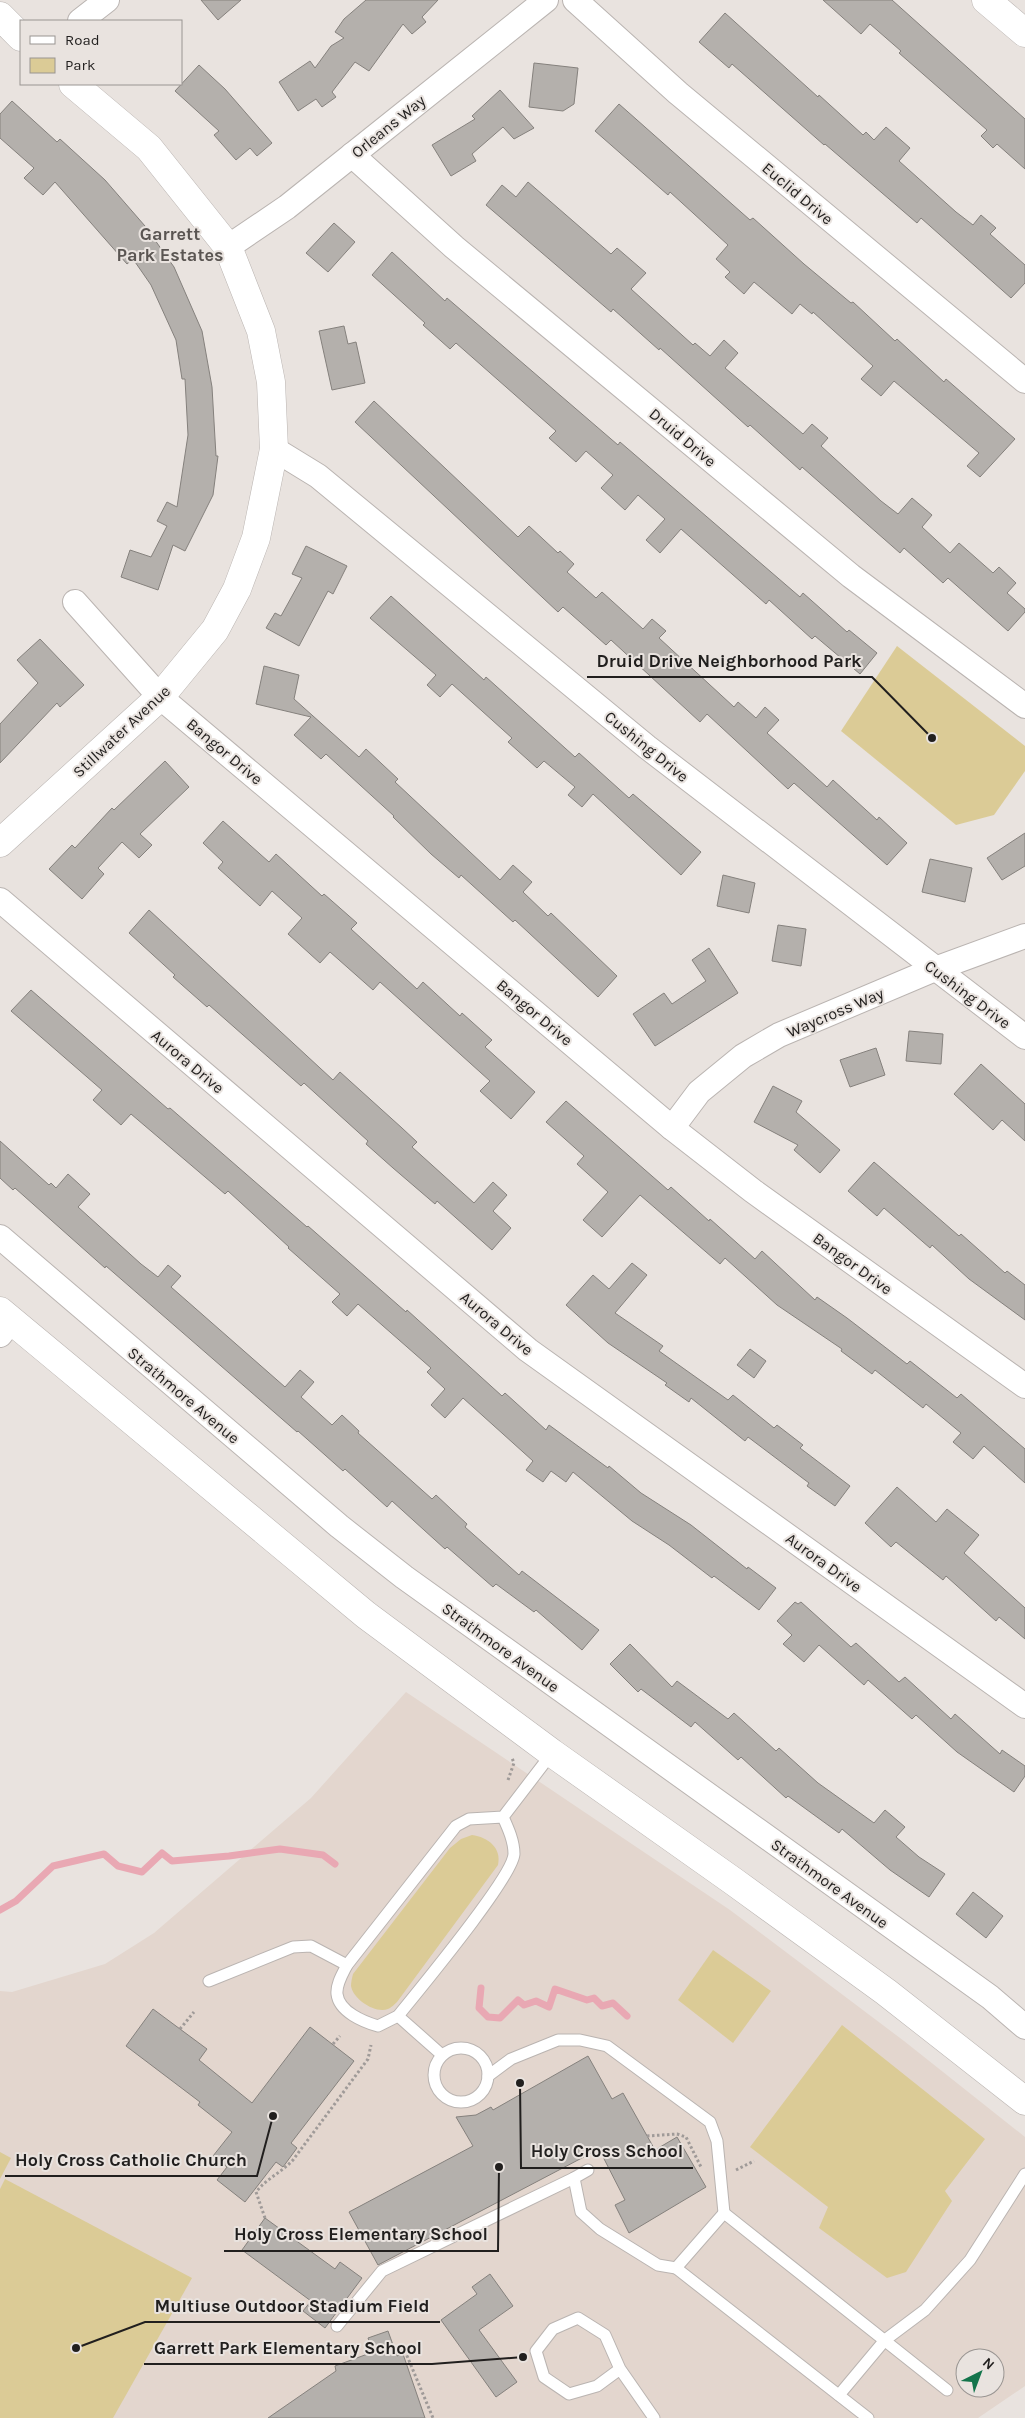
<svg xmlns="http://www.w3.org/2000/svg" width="1025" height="2418" viewBox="0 0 1025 2418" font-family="Karla,sans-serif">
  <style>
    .built { fill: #e3d6ce; fill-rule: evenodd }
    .green { fill: #dbcb96 }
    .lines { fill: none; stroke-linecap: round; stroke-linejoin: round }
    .stream { stroke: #e9a8b3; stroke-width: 7 }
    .building { fill: #b4b0ac; stroke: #85817d }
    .lane-casing { stroke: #bab4b1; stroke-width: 13 }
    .street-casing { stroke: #bab4b1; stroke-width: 26 }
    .secondary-casing { stroke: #bab4b1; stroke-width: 29 }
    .path { stroke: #9f9a98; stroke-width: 3; stroke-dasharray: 2.5 2.5; stroke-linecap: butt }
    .lane { stroke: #fff; stroke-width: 11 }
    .street { stroke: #fff; stroke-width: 24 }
    .secondary { stroke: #fff; stroke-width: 28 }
    .labels { text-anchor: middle; stroke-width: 4; stroke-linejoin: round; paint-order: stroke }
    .street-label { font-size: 16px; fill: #211f1e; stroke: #e9e3df }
    .neighbourhood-label { font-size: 18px; font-weight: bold; fill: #5a5552; stroke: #e9e3df }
    .leader { fill: none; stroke: #211f1e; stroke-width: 2 }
    .callout-dot { fill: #211f1e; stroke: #e9e3df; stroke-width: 2 }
    .callout-label { font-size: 18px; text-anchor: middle; font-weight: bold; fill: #211f1e; stroke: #e9e3df; stroke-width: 4; stroke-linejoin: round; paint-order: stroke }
  </style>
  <rect width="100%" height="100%" fill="#e9e3df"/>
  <path class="built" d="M406,1692L730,1910L904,2041L1025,2137V2386L978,2418H0V1991L12,1992L105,1964L154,1933L311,1798ZM965,2358H995V2388H965Z"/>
  <g class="green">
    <polygon points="897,646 1025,746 1025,771 994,815 956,825 841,731"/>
    <path d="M472,1835C488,1837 502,1848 498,1865L397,2002C395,2004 391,2008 388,2009C375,2014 353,1999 351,1986C351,1982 352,1978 353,1974L450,1848L461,1839Z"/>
    <polygon points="713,1950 771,1991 733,2043 678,2000"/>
    <polygon points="842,2025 985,2139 945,2191 952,2201 906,2272 887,2278 819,2228 828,2207 750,2147"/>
    <polygon points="0,2152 11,2158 0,2179"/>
    <polygon points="5,2179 192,2278 113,2418 0,2418 0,2189"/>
  </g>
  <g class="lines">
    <g class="stream">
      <polyline points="0,1910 16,1901 53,1866 104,1854 118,1866 142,1872 162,1853 172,1861 229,1856 280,1849 323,1855 335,1864"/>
      <polyline points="481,1988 479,2008 488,2017 500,2018 518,2000 524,2005 536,2001 549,2007 555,1989 587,2000 594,1998 602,2006 613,2003 627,2016"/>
    </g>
  </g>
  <g class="building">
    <polygon points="201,0 241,0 218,20"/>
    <polygon points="366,0 438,0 422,17 426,22 412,34 403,24 369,71 355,62 332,92 336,97 322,107 316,99 298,111 279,82 310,61 315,68 331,46 344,38 335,32 344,19"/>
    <polygon points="823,0 892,0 1025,119 1025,169 997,144 993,148 981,136 987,130 899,53 901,51 870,24 861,34"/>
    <polygon points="725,13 818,97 819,95 863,135 866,132 874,140 886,127 910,148 899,161 956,212 973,225 981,215 996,228 990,234 1025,265 1025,283 1011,298 921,218 917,223 825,144 824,145 732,64 729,68 699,42"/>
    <polygon points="534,63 578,68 574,104 563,111 529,107"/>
    <polygon points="199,65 225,89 272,143 257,156 250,148 236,160 214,135 219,131 175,91"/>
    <polygon points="500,90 534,128 514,139 503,127 472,154 476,161 451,176 432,145 475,119 472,116"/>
    <polygon points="12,101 57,142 60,139 105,180 145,226 174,267 202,331 212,387 216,456 218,456 213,495 185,551 173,545 158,590 121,577 130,550 151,557 167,526 157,521 167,502 177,507 188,435 185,379 182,379 176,340 151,285 133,259 127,264 55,182 43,195 24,178 34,168 0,138 0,114"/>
    <polygon points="619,104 750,220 753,218 804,264 851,303 853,302 895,341 897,339 944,382 946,379 1015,439 980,477 967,466 979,453 894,381 881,396 861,379 873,366 813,312 812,314 800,304 792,314 754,282 744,294 725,277 730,272 716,259 728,245 670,192 668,195 595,131"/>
    <polygon points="528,182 611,254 617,248 646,273 631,289 693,345 695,343 710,356 724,340 738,353 725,368 803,434 812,424 828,438 821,446 881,501 898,514 912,498 932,515 922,527 950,553 959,543 993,573 999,567 1016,583 1007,593 1025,609 1025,612 1008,631 948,578 943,583 904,548 900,553 802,467 800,470 750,425 748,427 660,348 659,350 613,309 611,312 486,205 502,185 516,197"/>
    <polygon points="334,223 355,242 328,272 306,253"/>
    <polygon points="392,252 445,301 447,298 618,445 620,442 800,597 803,593 847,632 849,630 877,653 860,674 815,636 812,639 769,600 766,604 681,529 660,553 646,540 665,519 638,495 625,510 601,488 613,475 586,451 576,462 549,438 556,431 456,343 450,349 423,325 425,323 372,275"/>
    <polygon points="344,326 348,344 356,342 365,383 332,390 319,331"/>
    <polygon points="374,401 518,537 529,526 558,553 560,551 574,564 567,572 596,598 602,592 643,629 652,619 666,631 659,638 734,707 738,702 756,718 765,707 779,720 767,733 827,787 833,780 877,820 879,817 907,843 887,865 794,783 788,789 707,714 700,722 611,640 606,645 563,607 558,612 355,422"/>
    <polygon points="306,546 347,566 333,594 328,591 299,646 266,628 275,613 281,616 302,578 292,574"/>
    <polygon points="391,596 484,680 486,677 575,757 579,753 629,798 633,794 701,852 681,875 593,794 582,807 568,795 575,787 544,761 537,768 508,742 512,738 452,684 440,697 427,685 436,675 370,618"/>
    <polygon points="40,639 84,685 60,707 57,703 0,763 0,724 38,683 17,660"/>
    <polygon points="264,666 299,675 294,699 359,757 366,749 398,779 395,782 500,880 513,865 532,882 523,892 548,916 551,913 617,976 598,997 515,920 513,922 461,875 459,878 431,854 393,817 394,816 326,754 321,759 294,735 311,717 256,704"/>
    <polygon points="165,761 189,787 140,834 152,845 139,858 122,842 98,868 104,874 82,899 49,869 72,845 75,848 112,808 114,810"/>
    <polygon points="223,821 269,862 276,854 322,896 324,894 357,923 351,929 417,989 423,982 460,1016 462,1013 492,1040 485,1047 535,1092 511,1119 480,1091 490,1081 380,982 373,990 330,952 320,963 288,934 302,918 272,891 260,906 218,868 223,862 203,843"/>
    <polygon points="1025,833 1025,866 1002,880 987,858"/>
    <polygon points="930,859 972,868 965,902 922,892"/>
    <polygon points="723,875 755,883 749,913 717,906"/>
    <polygon points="149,910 333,1080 340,1072 402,1128 417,1142 412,1147 474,1203 493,1182 507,1195 493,1211 511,1228 492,1250 437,1201 435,1204 393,1168 366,1144 368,1141 304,1083 301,1086 209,1005 207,1007 173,977 175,975 129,933"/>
    <polygon points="778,925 806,929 801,966 772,961"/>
    <polygon points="709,948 738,993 655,1046 633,1014 664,993 672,1004 706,981 692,960"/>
    <polygon points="31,990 168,1109 170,1108 307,1227 308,1226 406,1312 407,1310 502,1396 505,1393 546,1430 549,1425 608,1468 609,1466 641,1493 691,1525 747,1569 748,1567 776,1588 759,1610 714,1576 712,1578 669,1545 632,1521 573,1472 566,1482 551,1471 543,1482 526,1470 533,1461 463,1398 445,1418 431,1405 445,1389 427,1372 431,1368 358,1304 347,1316 332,1302 340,1294 288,1248 289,1247 228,1191 225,1194 131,1114 121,1125 93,1100 102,1090 11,1011"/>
    <polygon points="909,1031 943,1034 941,1064 906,1061"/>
    <polygon points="876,1048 885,1075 850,1087 840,1060"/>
    <polygon points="981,1064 1025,1104 1025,1141 1002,1120 993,1130 954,1094"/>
    <polygon points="773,1086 802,1101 796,1112 840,1150 820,1173 794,1150 798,1145 754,1122"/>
    <polygon points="566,1101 668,1190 671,1187 709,1221 710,1219 755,1259 762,1251 815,1300 817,1297 847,1318 907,1364 910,1361 957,1398 961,1394 1025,1449 1025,1483 984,1446 973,1459 953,1442 961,1433 926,1404 923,1408 875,1370 872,1374 841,1351 842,1349 777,1305 725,1258 720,1264 640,1195 602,1237 583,1220 608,1192 577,1164 584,1156 546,1122"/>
    <polygon points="0,1141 49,1185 51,1183 56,1188 68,1174 90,1194 78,1207 141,1264 158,1277 168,1265 181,1276 171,1287 285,1387 300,1370 314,1382 301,1397 332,1425 342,1415 359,1431 358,1433 432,1499 436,1495 467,1524 465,1527 519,1575 522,1571 599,1630 582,1650 536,1610 534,1612 496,1584 493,1587 447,1547 445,1549 392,1501 387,1507 345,1469 343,1471 298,1431 297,1432 106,1266 105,1268 15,1188 13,1190 0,1178"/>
    <polygon points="874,1162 959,1236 961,1234 1005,1273 1007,1271 1025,1285 1025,1320 969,1279 932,1245 930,1248 884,1208 877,1216 848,1191"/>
    <polygon points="632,1263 647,1275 615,1313 663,1346 659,1351 728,1400 733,1395 774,1428 777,1425 803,1445 800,1448 850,1486 835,1506 807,1486 809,1483 748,1437 745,1441 691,1398 689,1402 665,1385 667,1383 608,1343 566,1305 593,1275 609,1289"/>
    <polygon points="750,1349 766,1361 754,1378 737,1365"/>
    <polygon points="897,1487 936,1522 947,1509 979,1535 964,1553 1025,1608 1025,1639 999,1617 996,1621 946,1576 943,1580 896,1542 891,1547 865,1523"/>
    <polygon points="795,1602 798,1604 801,1602 851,1647 856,1643 899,1682 905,1677 951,1719 955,1714 1000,1754 1002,1750 1025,1766 1025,1776 1014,1792 957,1752 916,1715 912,1719 868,1680 864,1685 819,1645 804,1662 783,1644 792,1635 777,1621"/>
    <polygon points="630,1644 672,1687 677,1681 728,1719 734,1713 776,1751 779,1748 818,1783 874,1823 885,1810 905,1827 896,1837 919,1857 945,1874 929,1897 890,1870 842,1829 839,1833 788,1796 786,1798 741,1757 738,1760 695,1722 691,1727 641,1689 638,1692 610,1664"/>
    <polygon points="973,1892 1003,1916 986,1938 956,1914"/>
    <polygon points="153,2009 207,2049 199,2060 252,2103 310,2027 354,2061 291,2143 297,2148 283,2167 276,2162 245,2202 217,2180 227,2167 213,2156 232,2132 198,2105 200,2102 126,2046"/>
    <polygon points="588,2056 612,2099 623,2093 655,2150 677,2137 706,2187 629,2233 615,2205 625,2200 599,2149 378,2265 349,2212 473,2146 456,2117 476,2115 491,2107 493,2110"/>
    <polygon points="265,2218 335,2269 340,2262 362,2278 325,2328 303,2311 311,2301 242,2250"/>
    <polygon points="490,2274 513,2306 479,2330 517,2382 496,2397 441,2320 477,2294 472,2287"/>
    <polygon points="388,2331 397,2356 403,2354 425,2418 268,2418 336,2371 335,2366 373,2352 368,2338"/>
  </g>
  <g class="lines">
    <g class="lane-casing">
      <g id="lane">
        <path d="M503,1817L469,1819L456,1826L347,1965C343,1973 336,1984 337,1994C339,2012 364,2022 378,2026L398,2016C418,1991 513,1877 514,1854C514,1841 508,1828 503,1817L552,1753"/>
        <polyline points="209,1981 293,1947 311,1946 347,1965"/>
        <polyline points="398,2016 442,2055"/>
        <circle cx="461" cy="2075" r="27"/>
        <polyline points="488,2076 511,2059 558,2040 580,2040 607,2046 710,2122 717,2141 724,2213"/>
        <polyline points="588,2170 574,2178 581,2212 600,2229 658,2265 676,2268"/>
        <polyline points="337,2326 382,2271 574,2178"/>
        <polyline points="620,2369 597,2386 569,2394 544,2377 536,2351 553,2329 578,2318 605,2335 620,2369 654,2418"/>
        <polyline points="839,2395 885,2340 925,2310 970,2260 1025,2174"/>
        <polyline points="868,2418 676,2268 724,2213 947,2390"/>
      </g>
    </g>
    <g class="street-casing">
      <g id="street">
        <polyline points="575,0 678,93 1025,381"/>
        <polyline points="80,21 107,0"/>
        <polyline points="352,155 454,247 851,576 1025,706"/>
        <polyline points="228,247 287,207 546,0"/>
        <polyline points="274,449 318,476 647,747 1025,1037"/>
        <polyline points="75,602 160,697 672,1128 753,1191 1025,1386"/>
        <polyline points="0,900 528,1350 1025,1706"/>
        <polyline points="672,1128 699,1092 743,1056 779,1035 935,969 1025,936"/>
        <polyline points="0,1237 339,1526 404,1577 990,1997 1025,2027"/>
        <polyline points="0,1335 11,1321"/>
      </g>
    </g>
    <g class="secondary-casing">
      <g id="secondary">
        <polyline points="986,0 1025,33"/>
        <polyline points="0,16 21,37"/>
        <polyline points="0,843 160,697 215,630 237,589 256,538 274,449 271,382 261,331 228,247 149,148 73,84"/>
        <polyline points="0,1311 366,1615 552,1753 733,1881 886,1992 1025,2101"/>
      </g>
    </g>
    <g class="path">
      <polyline points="508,1780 514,1763 512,1758"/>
      <polyline points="180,2029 194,2012"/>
      <polyline points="333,2044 340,2036"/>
      <polyline points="647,2136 677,2134 686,2137 701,2167"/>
      <polyline points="736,2170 754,2161"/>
      <path d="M265,2218L256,2192C266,2179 282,2172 293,2160L368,2059L371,2045"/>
      <polyline points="395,2349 405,2351 433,2418"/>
    </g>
    <use href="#lane" class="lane"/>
    <use href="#street" class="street"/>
    <use href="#secondary" class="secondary"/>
  </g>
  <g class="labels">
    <g class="street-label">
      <text transform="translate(388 126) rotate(-39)" y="6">Orleans Way</text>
      <text transform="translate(798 193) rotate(40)" y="6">Euclid Drive</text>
      <text transform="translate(683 437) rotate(40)" y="6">Druid Drive</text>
      <text transform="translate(121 731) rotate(-43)" y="6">Stillwater Avenue</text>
      <text transform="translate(647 746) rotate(39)" y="6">Cushing Drive</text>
      <text transform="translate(225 751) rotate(40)" y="6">Bangor Drive</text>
      <text transform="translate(968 994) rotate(37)" y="6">Cushing Drive</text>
      <text transform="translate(535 1012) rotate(40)" y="6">Bangor Drive</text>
      <text transform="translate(835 1012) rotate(-23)" y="6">Waycross Way</text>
      <text transform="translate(188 1061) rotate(40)" y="6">Aurora Drive</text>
      <text transform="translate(853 1263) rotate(36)" y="6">Bangor Drive</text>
      <text transform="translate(497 1323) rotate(40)" y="6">Aurora Drive</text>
      <text transform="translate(184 1395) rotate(40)" y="6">Strathmore Avenue</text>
      <text transform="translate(824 1562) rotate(36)" y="6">Aurora Drive</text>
      <text transform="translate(501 1647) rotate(36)" y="6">Strathmore Avenue</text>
      <text transform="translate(830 1883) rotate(36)" y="6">Strathmore Avenue</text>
    </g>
    <g class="neighbourhood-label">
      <text x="170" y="240">Garrett<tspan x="170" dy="21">Park Estates</tspan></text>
    </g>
  </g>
  <path class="leader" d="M932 738L872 677H587M520 2083L521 2168H693M273 2116L257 2176H5M499 2167L498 2251H224M76 2348L145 2322H440M523 2357L432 2364H144"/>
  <g class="callout-dot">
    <circle cx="932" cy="738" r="5"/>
    <circle cx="520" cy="2083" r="5"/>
    <circle cx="273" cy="2116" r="5"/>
    <circle cx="499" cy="2167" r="5"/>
    <circle cx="76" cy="2348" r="5"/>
    <circle cx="523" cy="2357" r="5"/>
  </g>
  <g class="callout-label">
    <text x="729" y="667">Druid Drive Neighborhood Park</text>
    <text x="607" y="2157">Holy Cross School</text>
    <text x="131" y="2166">Holy Cross Catholic Church</text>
    <text x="361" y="2240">Holy Cross Elementary School</text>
    <text x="292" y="2312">Multiuse Outdoor Stadium Field</text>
    <text x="288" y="2354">Garrett Park Elementary School</text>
  </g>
  <rect x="20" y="20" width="162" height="65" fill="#e9e3df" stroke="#999592"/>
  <rect x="30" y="36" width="25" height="8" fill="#ffffff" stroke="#999592"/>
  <text x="65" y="45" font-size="15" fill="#211f1e">Road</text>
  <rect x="30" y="58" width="25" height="15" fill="#dbcb96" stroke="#999592"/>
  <text x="65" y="70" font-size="15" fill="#211f1e">Park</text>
  <g transform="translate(980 2373) rotate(42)"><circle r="24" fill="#e9e3df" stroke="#999592"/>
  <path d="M0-4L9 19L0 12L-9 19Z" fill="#13744b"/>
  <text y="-8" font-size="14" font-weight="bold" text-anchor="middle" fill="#211f1e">N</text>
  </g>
</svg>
